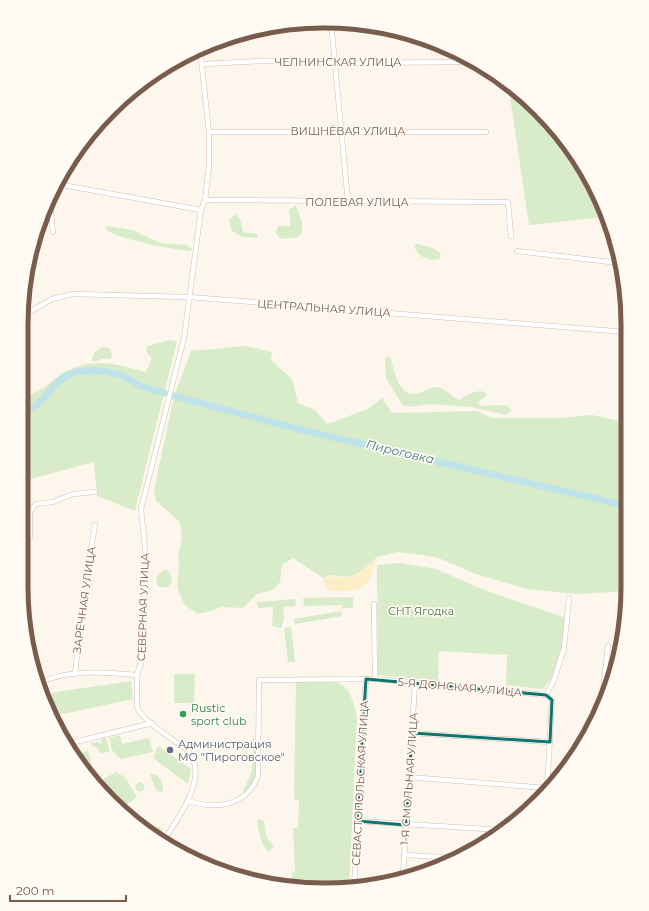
<svg xmlns="http://www.w3.org/2000/svg" width="649" height="911" viewBox="0 0 649 911" font-family="Montserrat,sans-serif">
  <style>
    .green { fill: #d8ecc9 }
    .sand { fill: #fcefc7 }
    .lines { fill: none; stroke-linecap: round; stroke-linejoin: round }
    .river { stroke: #bfe3e8; stroke-width: 7 }
    .street-casing { stroke: #d1beb0; stroke-width: 5.5 }
    .street { stroke: #fff; stroke-width: 4.5 }
    .marked { fill: none; stroke: #0f766e; stroke-width: 3; stroke-linejoin: round }
    .leisure-dot { fill: #2e9e5b; stroke: #fffaf3; stroke-width: 1.5 }
    .service-dot { fill: #5c6f8a; stroke: #fffaf3; stroke-width: 1.5 }
    .labels { text-anchor: middle; stroke-width: 3.5; stroke-linejoin: round; paint-order: stroke }
    .street-label { font-size: 11px; fill: #7a5c4d; stroke: #fffaf3 }
    .park-label { font-size: 11px; fill: #537a41; stroke: #fffaf3 }
    .leisure-label { font-size: 11px; fill: #27864d; stroke: #fffaf3; text-anchor: start }
    .service-label { font-size: 11px; fill: #4e5e75; stroke: #fffaf3; text-anchor: start }
    .water-label { font-size: 12px; font-style: italic; fill: #437c86; stroke: #fffaf3 }
    .rim { fill: none; stroke: #7a5c4d; stroke-width: 5 }
  </style>
  <rect width="100%" height="100%" fill="#fdf6ec"/>
  <g class="green">
    <polygon points="508,83 553,125 597,190 605,217 529,225"/>
    <polygon points="296,205 302,223 302,233 298,237 280,239 276,233 278,226 291,226 289,210"/>
    <polygon points="235,214 240,219 243,232 257,234 258,238 242,237 232,231 229,220"/>
    <path d="M107,226L132,230L160,243L187,245L192,249L190,251C172,249 119,240 105,229Z"/>
    <path d="M417,244L433,248L441,254L439,259C429,262 416,256 414,245Z"/>
    <path d="M171,340L177,342L135,511L97,496L94,462L23,481L24,396C46,391 47,383 63,373C93,356 116,364 146,372L152,359L146,351L147,346Z"/>
    <polygon points="246,346 272,352 271,360 292,379 298,403 315,410 327,424 368,409 382,398 392,413 477,411 492,418 562,418 592,415 616,420 626,426 627,591 578,594 526,589 476,574 436,557 398,552 377,557 358,573 349,577 330,575 323,578 293,558 282,565 280,582 273,590 257,594 243,608 222,607 204,613 197,613 185,605 179,593 177,584 179,568 178,558 182,537 180,522 156,501 154,490 174,396 191,351"/>
    <polygon points="102,347 110,349 112,355 111,359 101,359 95,362 92,360 94,353"/>
    <path d="M388,356L391,358C394,372 399,399 419,393C426,391 431,387 438,387C445,388 452,397 459,400C468,395 475,389 485,392L487,395L478,402L481,406L498,405L508,406L511,411L506,415L471,407L430,404L411,407L402,405L386,378L385,358Z"/>
    <path d="M400,563L436,569L487,591L566,618C563,643 561,670 543,689L506,685L507,655L439,651L438,681L378,675L377,565Z"/>
    <path d="M166,569L170,573L172,581L169,587H160L157,585C155,577 159,573 166,569Z"/>
    <polygon points="353,597 353,608 342,608 342,605 304,606 303,598"/>
    <polygon points="295,599 296,606 283,607 284,619 281,628 272,626 273,607 258,608 257,602"/>
    <polygon points="341,611 342,616 295,624 294,619"/>
    <polygon points="623,611 627,611 619,658"/>
    <polygon points="291,627 295,662 288,662 284,628"/>
    <polygon points="174,674 195,674 194,703 174,703"/>
    <polygon points="131,681 133,699 54,716 45,696 56,692"/>
    <path d="M296,681C335,682 348,673 357,717L349,887H292V873L295,872L293,828H298L299,800L294,799Z"/>
    <polygon points="120,735 122,744 149,738 153,752 121,759 112,750 109,738"/>
    <polygon points="106,738 110,752 100,753 97,748 91,745 90,743 99,742 100,744 102,744 101,739"/>
    <path d="M253,739H256C259,755 260,783 244,793L243,792L252,771Z"/>
    <polygon points="158,746 191,769 188,784 153,758"/>
    <polygon points="88,751 94,774 90,775 72,755"/>
    <polygon points="116,772 125,777 137,797 120,810 96,783"/>
    <path d="M150,774C159,773 164,783 163,791L159,792L155,788Z"/>
    <circle cx="140" cy="787" r="4.5"/>
    <path d="M259,819L264,822L266,837L274,846L269,852C261,846 259,832 257,822Z"/>
    <circle cx="158" cy="832" r="5"/>
  </g>
  <path class="sand" d="M377,557C374,564 373,572 370,578C363,593 340,592 327,590L323,578C332,575 339,578 348,577C359,576 368,564 377,557Z"/>
  <g class="lines">
    <g class="river">
      <polyline points="174,396 302,430 627,506"/>
      <path d="M24,410C41,407 47,392 59,381C74,366 109,369 127,378C132,381 137,385 143,387C150,389 157,391 164,393"/>
    </g>
    <g class="street-casing">
      <g id="street">
        <polyline points="331,22 348,202"/>
        <polyline points="203,64 261,61 335,63 474,62"/>
        <polyline points="209,132 486,132"/>
        <polyline points="57,184 201,210"/>
        <polyline points="205,200 508,202 511,236"/>
        <polyline points="50,203 53,232"/>
        <polyline points="517,251 619,263"/>
        <polyline points="26,314 52,299 73,294 189,297 626,332"/>
        <polyline points="22,544 30,537 30,512 36,504 53,502 73,494 95,492"/>
        <polyline points="75,674 85,583 95,525"/>
        <polyline points="375,679 546,695"/>
        <path d="M39,683C68,669 106,672 137,675"/>
        <polyline points="601,708 608,646"/>
        <polyline points="412,733 550,742"/>
        <polyline points="67,744 152,723"/>
        <polyline points="408,777 547,788"/>
        <polyline points="547,791 552,700 546,695 554,680 564,648 569,598"/>
        <path d="M189,801C216,810 247,806 258,776L259,680L375,679L374,604"/>
        <polyline points="357,821 502,830"/>
        <path d="M163,841C178,819 210,776 188,751C175,740 143,722 137,707V675L142,660L146,557L141,509L184,338L197,240L201,210L205,200L209,166V132L200,49"/>
        <polyline points="404,855 459,858"/>
        <polyline points="403,876 415,682"/>
        <polyline points="354,887 366,679"/>
      </g>
    </g>
    <use href="#street" class="street"/>
  </g>
  <path class="marked" d="M366,679L546,695L552,700L550,742L412,733L406,825L357,821Z"/>
  <circle class="leisure-dot" cx="183" cy="714" r="4"/>
  <circle class="service-dot" cx="170" cy="750" r="4"/>
  <g class="labels">
    <g class="street-label">
      <text x="338" y="66">ЧЕЛНИНСКАЯ УЛИЦА</text>
      <text x="348" y="135">ВИШНЁВАЯ УЛИЦА</text>
      <text x="357" y="206">ПОЛЕВАЯ УЛИЦА</text>
      <text transform="translate(324 308) rotate(4)" y="4">ЦЕНТРАЛЬНАЯ УЛИЦА</text>
      <text transform="translate(84 600) rotate(-82)" y="4">ЗАРЕЧНАЯ УЛИЦА</text>
      <text transform="translate(143 607) rotate(-88)" y="4">СЕВЕРНАЯ УЛИЦА</text>
      <text transform="translate(460 687) rotate(5)" y="4">5-Я ДОНСКАЯ УЛИЦА</text>
      <text transform="translate(409 779) rotate(-86)" y="4">1-Я СМОЛЬНАЯ УЛИЦА</text>
      <text transform="translate(360 783) rotate(-87)" y="4">СЕВАСТОПОЛЬСКАЯ УЛИЦА</text>
    </g>
    <g class="park-label">
      <text x="421" y="615">СНТ Ягодка</text>
    </g>
    <g class="leisure-label">
      <text x="191" y="712">Rustic<tspan x="191" dy="13">sport club</tspan></text>
    </g>
    <g class="service-label">
      <text x="178" y="748">Администрация<tspan x="178" dy="13">МО "Пироговское"</tspan></text>
    </g>
    <g class="water-label">
      <text transform="translate(400 452) rotate(13)" y="4">Пироговка</text>
    </g>
  </g>
  <path d="M0 0H649V911H0ZM324 28H325A296 296 0 0 1 621 324V587A296 296 0 0 1 325 883H324A296 296 0 0 1 28 587V324A296 296 0 0 1 324 28Z" fill="#fffaf3" fill-rule="evenodd"/>
  <path class="rim" d="M324 28H325A296 296 0 0 1 621 324V587A296 296 0 0 1 325 883H324A296 296 0 0 1 28 587V324A296 296 0 0 1 324 28Z"/>
  <path d="M10 895v6h116v-6" fill="none" stroke="#7a5c4d" stroke-width="2"/>
  <text x="16" y="895" font-size="12" fill="#7a5c4d" stroke="#fffaf3" stroke-width="3" paint-order="stroke">200 m</text>
</svg>
